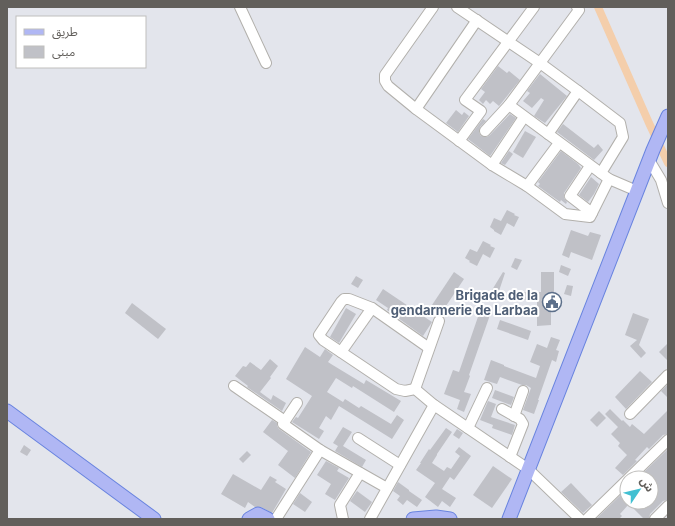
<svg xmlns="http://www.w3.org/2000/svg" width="675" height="526" viewBox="0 0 675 526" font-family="Inter,'Noto Sans Arabic',sans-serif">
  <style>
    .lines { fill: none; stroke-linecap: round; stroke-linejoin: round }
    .canal { stroke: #f4ceab; stroke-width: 8 }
    .building { fill: #c0c1c7 }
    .minor-casing { stroke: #b2b0ac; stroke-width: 12 }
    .major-casing { stroke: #6984df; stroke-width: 15 }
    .minor { stroke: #fff; stroke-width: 10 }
    .major { stroke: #b0b7f4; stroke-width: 13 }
    .labels { text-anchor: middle; stroke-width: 4; stroke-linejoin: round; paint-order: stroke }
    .service-label { font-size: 13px; font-weight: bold; fill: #4e5e75; stroke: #fff; text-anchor: end }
  </style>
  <rect width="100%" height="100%" fill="#e3e5ec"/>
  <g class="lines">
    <polyline class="canal" points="598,7 649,123 668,163"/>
  </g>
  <g class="building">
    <polygon points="498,66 507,73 509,71 520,80 499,106 493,101 490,104 486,100 483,104 479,100 485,92 481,89"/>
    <polygon points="540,74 567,96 545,123 534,116 544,100 541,98 532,108 523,101 530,93 527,91"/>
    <polygon points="456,110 462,115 464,112 469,116 458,132 446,123"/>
    <polygon points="510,114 516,118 490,156 468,139 483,119 486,121 480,127 479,133 481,136 487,137 490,135"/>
    <polygon points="563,124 594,148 598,144 603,150 594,160 557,132"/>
    <polygon points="525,131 536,137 523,158 513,152"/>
    <polygon points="509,151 513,154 505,165 501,163"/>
    <polygon points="561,151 578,164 581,168 564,193 564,198 567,202 566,204 561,200 560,202 538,186 540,184 538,182"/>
    <polygon points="591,177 599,184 594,194 588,202 579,195"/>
    <polygon points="507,210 515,214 514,215 519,217 514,227 507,223 501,235 494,231 494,230 490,227 494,218 501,221"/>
    <polygon points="571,230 588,236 590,232 601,235 592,260 571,252 569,258 562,255"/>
    <polygon points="483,241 491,245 490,246 495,248 490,258 483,254 477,266 469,262 470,261 465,258 470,249 477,252"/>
    <polygon points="515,258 522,260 517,270 511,267"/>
    <polygon points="561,265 571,269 568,276 559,272"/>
    <polygon points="454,272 464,279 442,312 432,305"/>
    <polygon points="503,272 505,273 498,294 492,290"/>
    <polygon points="541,272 554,272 554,307 551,307 551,325 537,326 537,300 516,300 516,292 541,292"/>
    <polygon points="356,276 363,280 358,288 351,284"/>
    <polygon points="567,285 573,286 571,296 564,294"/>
    <polygon points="383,289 432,322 423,336 387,310 388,308 376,300"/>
    <polygon points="132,303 166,329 158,339 125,313"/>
    <polygon points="346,308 356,314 339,343 330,337"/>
    <polygon points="480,311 490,315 469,375 470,376 464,392 471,394 464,412 457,409 460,400 444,394 453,370 459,372"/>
    <polygon points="633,313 649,319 639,345 646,353 641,358 630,346 637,340 625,335"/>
    <polygon points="500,320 531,331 528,340 497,329"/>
    <polygon points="551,337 560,340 556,350 559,351 556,362 552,360 538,400 539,400 534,414 523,410 531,388 526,385 522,385 500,377 497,384 484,380 491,360 504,365 504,366 536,378 540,366 530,362 537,344 547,348"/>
    <polygon points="668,343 668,361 659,352"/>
    <polygon points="305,347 320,357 325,349 333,355 328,362 331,364 364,384 366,380 401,401 394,412 353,386 352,388 336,378 327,392 343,402 345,399 359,408 361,406 391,424 397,415 404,420 392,439 339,406 331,420 326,416 319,428 324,431 319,439 292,422 296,417 298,418 312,396 286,379"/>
    <polygon points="270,359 278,366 270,377 271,378 260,392 271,400 273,395 286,403 282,411 247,387 248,386 235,376 243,366 246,367 250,362 261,370"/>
    <polygon points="640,371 652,382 626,409 615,397"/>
    <polygon points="668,384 668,398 661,391"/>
    <polygon points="495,390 514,397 511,405 492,398"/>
    <polygon points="488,401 496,404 491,417 515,425 512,435 492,428 493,425 480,420"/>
    <polygon points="610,409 622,421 623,420 630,427 632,424 644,434 668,410 668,434 663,435 649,449 647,447 635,460 637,461 623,475 615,468 627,455 618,446 620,443 611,434 618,427 605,414"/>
    <polygon points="599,411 606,418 597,427 590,420"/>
    <polygon points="272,420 277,423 277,426 279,429 311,452 295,478 278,465 288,451 263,432"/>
    <polygon points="343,427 352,432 343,446 366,460 362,467 335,451 338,446 333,443"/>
    <polygon points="446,428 452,432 437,454 437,455 432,463 444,471 447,467 451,469 460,456 455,452 459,447 471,456 454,480 450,477 442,489 456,498 450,507 442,501 438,507 425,497 435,483 416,470 421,463 420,463 429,449 430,450"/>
    <polygon points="457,429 463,433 459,439 453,435"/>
    <polygon points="24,445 31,450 27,456 20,452"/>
    <polygon points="668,449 668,500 663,501 650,514 649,519 644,519 629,504 620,514 622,516 619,519 596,519 627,489 627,502 651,502 651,478 644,478 641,475"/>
    <polygon points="247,451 251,455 243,463 239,459"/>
    <polygon points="326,461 339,468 337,471 349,478 335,500 325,494 331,484 317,475"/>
    <polygon points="493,466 512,479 492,508 473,495"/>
    <polygon points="233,474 261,490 270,476 277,480 275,482 286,489 272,513 261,507 255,507 248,502 245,508 221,494"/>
    <polygon points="398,482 409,490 409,491 422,500 417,507 407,500 403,505 397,500 400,496 393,491"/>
    <polygon points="571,483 592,505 583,513 561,492"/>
    <polygon points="357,491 372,502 365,512 350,501"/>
    <polygon points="300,493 312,502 305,512 293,504"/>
  </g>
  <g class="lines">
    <g class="minor-casing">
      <g id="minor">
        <polyline points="240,7 266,63"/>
        <polyline points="433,7 385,75 385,81 388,86 416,109 492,165 527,186 565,214 590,217 609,179"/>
        <polyline points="457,7 540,63 578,91 620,123 623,137 601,173"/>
        <polyline points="509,105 609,179 637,191"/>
        <polyline points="416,109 477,20"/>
        <polyline points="485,131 509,105 579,10 577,7"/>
        <polyline points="548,134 578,91"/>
        <polyline points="459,141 481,111 465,100 534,7"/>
        <polyline points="649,160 661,180 668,203"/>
        <polyline points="492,165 524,117"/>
        <polyline points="590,166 570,196 592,213"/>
        <polyline points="527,186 559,143"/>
        <polyline points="429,348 372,308 349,299 344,299 341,302 319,335 323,340 396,389 405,391 415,389 434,405"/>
        <polyline points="341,352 372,308"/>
        <polyline points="234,386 285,421"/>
        <polyline points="415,389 439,321"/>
        <polyline points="297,403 283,424 320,450 387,488"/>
        <polyline points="502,409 520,419 523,424 510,457"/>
        <polyline points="630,414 668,375"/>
        <polyline points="514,416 523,391"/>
        <polyline points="468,428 487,388"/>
        <polyline points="358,438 400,465"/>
        <polyline points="629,478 668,440"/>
        <polyline points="276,519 320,450"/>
        <polyline points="343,519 340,505 360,473"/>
        <polyline points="370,519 434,405 528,469 580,519"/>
        <polyline points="587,519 627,480"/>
        <polyline points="655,519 668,506"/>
      </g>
    </g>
    <g class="major-casing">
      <g id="major">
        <polyline points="7,411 154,519"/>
        <polyline points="249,519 258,514 268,519"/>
        <polyline points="413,519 436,517 450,519"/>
        <polyline points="509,519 653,150 668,116"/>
      </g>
    </g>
    <use href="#minor" class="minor"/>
    <use href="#major" class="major"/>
  </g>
  <defs>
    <g id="civic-ring" transform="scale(1)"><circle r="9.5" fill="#fff" stroke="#5c6f8a" stroke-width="1.5"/><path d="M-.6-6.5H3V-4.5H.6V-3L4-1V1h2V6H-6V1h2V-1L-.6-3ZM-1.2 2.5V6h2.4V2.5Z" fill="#5c6f8a"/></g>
  </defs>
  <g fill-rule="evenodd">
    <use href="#civic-ring" x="552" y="302"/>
  </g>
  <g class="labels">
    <g class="service-label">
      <text x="538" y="300">Brigade de la<tspan x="538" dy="15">gendarmerie de Larbaa</tspan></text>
    </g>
  </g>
  <rect width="675" height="526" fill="none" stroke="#625f5b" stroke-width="16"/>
  <rect x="16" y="16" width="130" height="52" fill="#ffffff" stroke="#c0bfbd"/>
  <rect x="24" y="29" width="20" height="6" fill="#b0b7f4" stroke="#c0bfbd"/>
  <text x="52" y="36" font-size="12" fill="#625f5b">طريق</text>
  <rect x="24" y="46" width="20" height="12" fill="#c0c1c7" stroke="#c0bfbd"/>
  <text x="52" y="56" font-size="12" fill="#625f5b">مبنى</text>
  <g transform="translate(639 490) rotate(55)"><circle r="19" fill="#ffffff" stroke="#c0bfbd"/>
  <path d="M0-3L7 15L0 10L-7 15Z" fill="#42c0d2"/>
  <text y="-6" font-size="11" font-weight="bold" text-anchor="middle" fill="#625f5b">ش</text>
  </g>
</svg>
